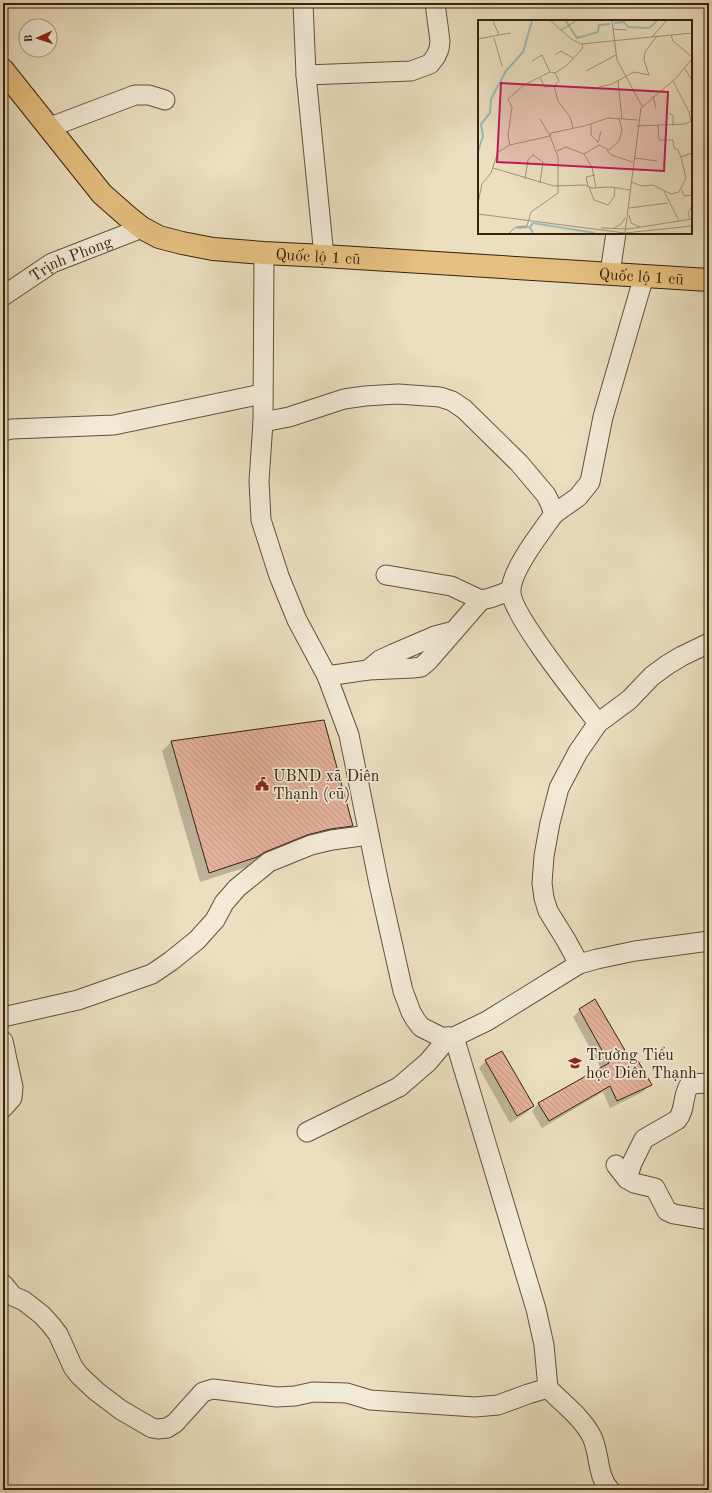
<svg xmlns="http://www.w3.org/2000/svg" width="712" height="1493" viewBox="0 0 712 1493" font-family="'Old Standard TT',serif">
  <style>
    .shadow { fill: #0003 }
    .building { fill: url(#building-back-hatch); stroke: #352211 }
    .lines { fill: none; stroke-linecap: round; stroke-linejoin: round }
    .minor-casing { stroke: #62513d; stroke-width: 21 }
    .major-casing { stroke: #352211; stroke-width: 24 }
    .minor { stroke: #f2ead6; stroke-width: 19 }
    .major { stroke: #e6c080; stroke-width: 22 }
    .labels { text-anchor: middle; stroke-width: 3.5; stroke-linejoin: round; paint-order: stroke }
    .street-label { font-size: 16px; fill: #352211; stroke: #f2ead6 }
    .poi-label { font-size: 16px; fill: #352211; stroke: #f2ead6; text-anchor: start }
    .inset-river { fill: none; stroke: #99bcb7; stroke-width: 2 }
    .inset-road { fill: none; stroke: #a2937a; stroke-width: 1 }
    .view { fill: #c2185b; fill-opacity: 0.15; stroke: #c2185b; stroke-width: 2 }
    .inset-edge { fill: none; stroke: #352211; stroke-width: 2 }
  </style>
  <defs>
    <pattern id="building-back-hatch" width="6" height="6" patternUnits="userSpaceOnUse"><rect width="6" height="6" fill="#e4b19c"/><path d="M-1 5l2 2M0 0l6 6M5-1l2 2" fill="none" stroke="#c49885"/></pattern>
  </defs>
  <rect width="100%" height="100%" fill="#ebdfc0"/>
  <filter id="stains"><feTurbulence type="fractalNoise" baseFrequency=".005" numOctaves="4"/><feColorMatrix values="0 0 0 0 .2 0 0 0 0 .09 0 0 0 0 .02 0 0 0 .5 -.17"/></filter>
  <radialGradient id="worn" r=".72"><stop offset=".6" stop-color="#630" stop-opacity="0"/><stop offset="1" stop-color="#630" stop-opacity=".3"/></radialGradient>
  <g class="shadow">
    <polygon points="171,742 351,826 342,835 296,844 254,861 247,867 200,882 162,751"/>
    <polygon points="580,1010 650,1084 643,1092 610,1108 603,1092 542,1128 532,1111 539,1103 601,1068 573,1017"/>
    <polygon points="486,1061 533,1106 526,1113 510,1123 479,1068"/>
  </g>
  <g class="building">
    <polygon points="324,720 353,826 330,829 307,835 265,852 257,857 209,873 171,741"/>
    <polygon points="595,999 633,1064 638,1061 652,1085 617,1101 610,1086 549,1121 538,1103 609,1063 579,1009"/>
    <polygon points="502,1051 534,1106 517,1116 485,1060"/>
  </g>
  <g class="lines">
    <g class="minor-casing">
      <g id="minor">
        <polyline points="303,3 306,75 324,256"/>
        <polyline points="306,75 411,71 430,64 436,56 439,49 440,41 435,3"/>
        <polyline points="48,128 135,95 149,95 165,100"/>
        <polyline points="264,253 263,422 259,481 261,520 279,576 297,620 327,676 349,735 379,884 403,991 411,1012 415,1019 421,1027 441,1037 454,1037 487,1021 579,964 597,959 635,951 709,941"/>
        <polyline points="610,273 616,233"/>
        <path id="s1" d="M3,296L52,263L142,228"/>
        <path d="M263,422L289,417L344,399L365,396L398,394L440,397L452,401L464,409L519,463L546,495L550,503L554,514C542,531 511,570 511,591C510,613 581,701 598,723"/>
        <polyline points="3,431 12,429 114,425 262,394"/>
        <polyline points="554,514 578,497 590,482 603,417 644,276"/>
        <polyline points="386,575 451,586 481,600 490,598 510,591"/>
        <polyline points="368,670 380,660 393,654 435,636 454,631"/>
        <polyline points="327,676 368,670 413,668 421,667 428,661 481,600"/>
        <polyline points="579,964 566,940 548,911 544,898 542,883 544,856 550,823 559,788 578,752 598,723 629,700 652,676 667,665 682,656 709,643"/>
        <polyline points="3,1017 78,1000 152,974 171,961 197,940 215,920 224,903 237,888 269,862 311,845 332,840 369,835"/>
        <polyline points="454,1037 536,1309 544,1345 548,1388"/>
        <polyline points="3,1041 13,1087 12,1098 3,1108"/>
        <polyline points="307,1132 399,1087 428,1062 449,1037"/>
        <polyline points="616,1165 627,1179 634,1183 655,1188 667,1211 674,1214 709,1220"/>
        <path d="M627,1179L632,1163L644,1139L677,1120C686,1110 682,1094 690,1084L709,1083"/>
        <path d="M3,1284L13,1296L24,1301L42,1315L51,1325L58,1334L73,1367L79,1375L96,1391L121,1410L152,1428L158,1429L167,1428L175,1423L203,1392L213,1389L277,1397L295,1396L313,1392L347,1393L370,1400L475,1407L498,1405L528,1394L548,1388C563,1404 582,1417 592,1437C600,1454 597,1477 610,1490"/>
      </g>
    </g>
    <g class="major-casing">
      <g id="major">
        <path id="s2" d="M3,70L102,194L127,216L142,228L159,237L182,243L213,249L264,253L324,256L709,280"/>
      </g>
    </g>
    <use href="#minor" class="minor"/>
    <use href="#major" class="major"/>
  </g>
  <defs>
    <g id="civic-bare" transform="scale(1.08)"><path d="M-.6-6.5H3V-4.5H.6V-3L4-1V1h2V6H-6V1h2V-1L-.6-3ZM-1.2 2.5V6h2.4V2.5Z" fill="#8f2418" stroke="#f2ead6" stroke-width="2.5" paint-order="stroke"/></g>
    <g id="school-bare" transform="scale(1.08)"><path d="M0-5L7-2L0 1L-7-2ZM-4 1L0 2.5L4 1V4Q0 6-4 4Z" fill="#8f2418" stroke="#f2ead6" stroke-width="2.5" paint-order="stroke"/></g>
  </defs>
  <g fill-rule="evenodd">
    <use href="#civic-bare" x="262" y="784"/>
    <use href="#school-bare" x="575" y="1063"/>
  </g>
  <g class="labels">
    <g class="street-label">
      <text dy="6" stroke="none"><textPath href="#s2" startOffset="391">Quốc lộ 1 cũ</textPath></text>
      <text dy="6" stroke="none"><textPath href="#s1" startOffset="78">Trịnh Phong</textPath></text>
      <text dy="6" stroke="none"><textPath href="#s2" startOffset="715">Quốc lộ 1 cũ</textPath></text>
    </g>
    <g class="poi-label">
      <text x="273" y="781">UBND xã Diên<tspan x="273" dy="18">Thạnh (cũ)</tspan></text>
      <text x="586" y="1060">Trường Tiểu<tspan x="586" dy="18">học Diên Thạnh</tspan></text>
    </g>
  </g>
  <g transform="translate(478 20)">
    <rect width="214" height="214" fill="#ebdfc0"/>
    <path class="inset-river" d="M88,1L99,18L120,12L121,5L132,4M136,3L146,2L150,7L171,8L179,1M0,132L5,116L3,104L12,93L13,79L28,51L45,32L54,1M52,207L55,203L117,213M39,208L52,207L55,213"/>
    <path class="inset-road" d="M73,1L93,19L103,24L214,13M134,1L139,40L164,86M134,9L149,10M83,10L98,1M21,15L33,13M193,15L195,21L214,37M174,17L188,1M16,18L24,46M0,19L21,15L15,1M77,35L83,31L95,38M54,41L64,35L72,52M207,49L214,60M108,51L138,35M77,53L81,61L76,66L80,81L92,97L95,108M62,58L67,67L76,66M140,61L144,99M195,61L211,92M121,67L134,64L156,52L171,55L166,40L167,32L179,16M175,76L178,89M191,93L195,96V106M62,99L72,116M113,104V115L120,122M180,105L181,120H195L196,128L200,130L203,137L214,133M159,106L207,104L213,101L211,93L214,90M120,123L123,111M32,125L72,116M129,130L133,135L155,142M79,131L88,127L106,134L114,147L118,168M106,134L121,125L131,130L141,121L144,110L141,98M55,135L65,142L62,163M156,138L179,141M15,148L76,166L107,165L114,168L133,167L152,170M47,159L50,140L56,134M153,162L164,166L175,165L193,174L201,172L208,158L203,137M110,166L108,157L117,155M111,167L116,180L130,185L136,177L137,168M204,170L206,176L214,175M186,171L201,201M0,183L4,164L13,153L20,132L32,125L30,116L34,87L30,79L46,65L72,52L77,53L89,45L104,29L105,24M151,188L190,183M0,194L147,213L163,88L197,59L214,39M151,195L153,203L162,207M212,199L210,194L214,185M123,208L150,209L214,199M136,208L143,204L147,198M31,213L38,207L49,206L53,192L80,173V137L72,116L73,113L106,106L130,98L160,100M147,213L214,206"/>
    <path class="view" d="M23,63L190,72L186,151L19,142Z"/>
    <rect width="214" height="214" class="inset-edge"/>
  </g>
  <rect width="712" height="1493" fill="none" stroke="#ebdfc0" stroke-width="16"/>
  <rect x="4" y="4" width="704" height="1485" fill="none" stroke="#352211" stroke-width="2"/>
  <rect x="8" y="8" width="696" height="1477" fill="none" stroke="#352211"/>
  <g transform="translate(38 38) rotate(267)"><circle r="19" fill="#f2ead6" stroke="#a69a87"/>
  <path d="M0-3L7 15L0 10L-7 15Z" fill="#8f2418"/>
  <text y="-6" font-size="11" font-weight="bold" text-anchor="middle" fill="#352211">B</text>
  </g>
  <rect width="100%" height="100%" filter="url(#stains)"/>
  <rect width="100%" height="100%" fill="url(#worn)"/>
</svg>
